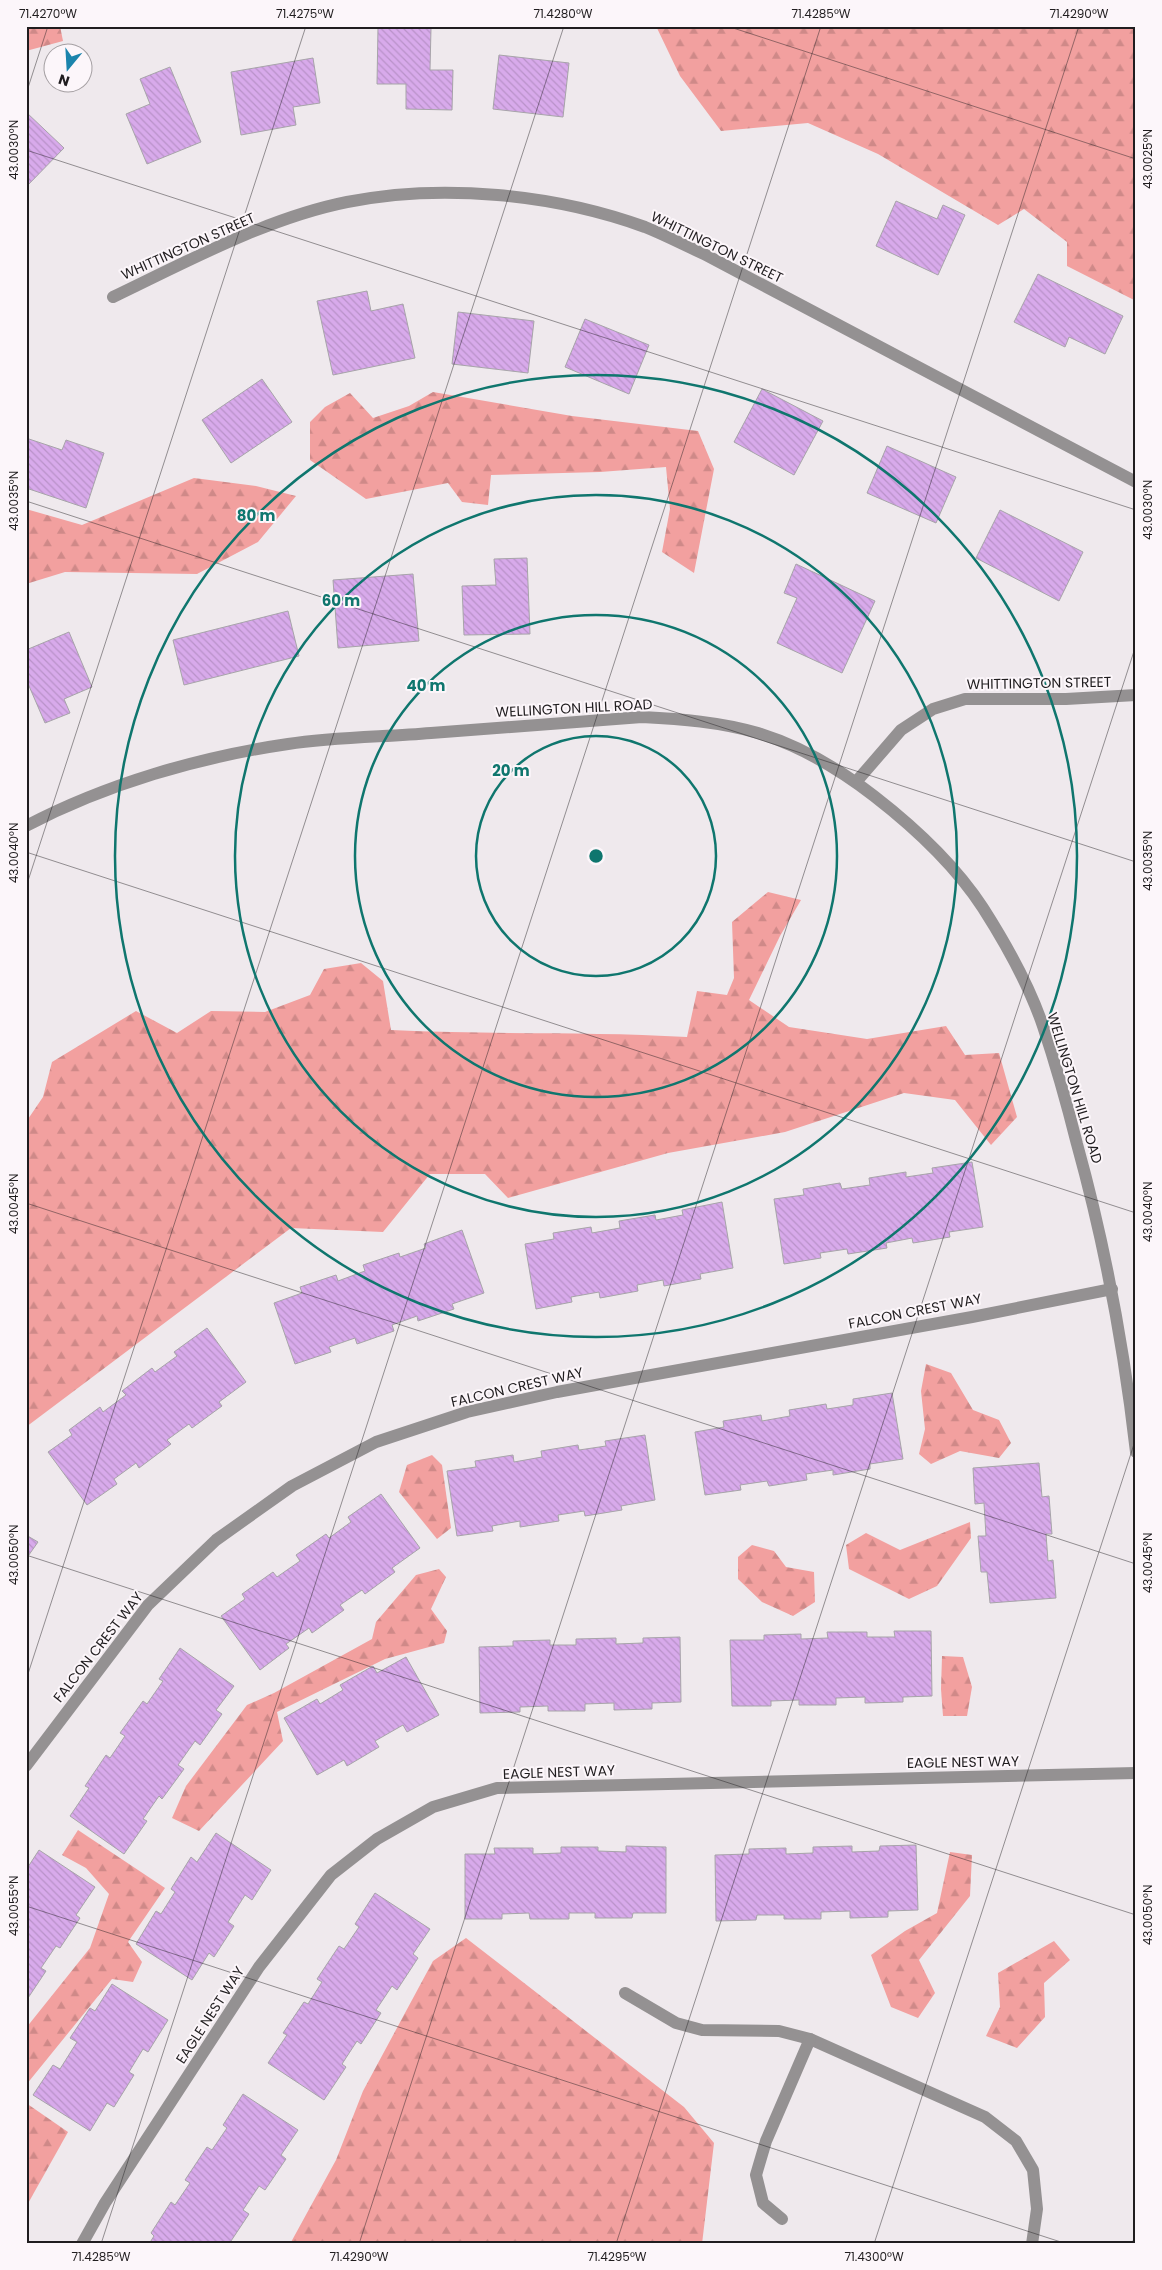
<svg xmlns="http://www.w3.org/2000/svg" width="1162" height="2270" viewBox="0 0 1162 2270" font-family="Poppins,sans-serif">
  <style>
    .forest { fill: url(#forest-firs) }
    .building { fill: url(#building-back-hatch); stroke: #a7a4a9 }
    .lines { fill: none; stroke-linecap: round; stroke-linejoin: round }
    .minor { stroke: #949192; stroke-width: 12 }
    .ticks { fill: none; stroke: #201d1f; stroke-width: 1; stroke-opacity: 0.45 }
    .ring { fill: none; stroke: #0f766e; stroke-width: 2.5 }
    .labels { text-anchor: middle; stroke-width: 4; stroke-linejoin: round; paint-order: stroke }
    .street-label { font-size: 14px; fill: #201d1f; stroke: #fcf6fa }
    .centre { fill: #0f766e; stroke: #fcf6fa; stroke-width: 2.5 }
    .ring-label { font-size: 15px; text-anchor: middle; font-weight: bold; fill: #0f766e; stroke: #fcf6fa; stroke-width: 4; stroke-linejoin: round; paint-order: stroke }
    .neatline { fill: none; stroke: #201d1f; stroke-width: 2 }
    .ticks-label { font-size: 12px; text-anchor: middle; fill: #201d1f }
  </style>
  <defs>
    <pattern id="forest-firs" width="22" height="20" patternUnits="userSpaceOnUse" patternTransform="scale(1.25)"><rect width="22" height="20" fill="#f2a09f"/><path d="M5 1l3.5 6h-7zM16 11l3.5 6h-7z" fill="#cf8988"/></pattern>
    <pattern id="building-back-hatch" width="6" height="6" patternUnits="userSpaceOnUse" patternTransform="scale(1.25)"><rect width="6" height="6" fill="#d8aaeb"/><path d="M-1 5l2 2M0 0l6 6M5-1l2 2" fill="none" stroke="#b992c9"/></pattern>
  </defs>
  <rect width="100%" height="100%" fill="#efe9ed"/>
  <g class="forest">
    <polygon points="26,26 60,26 63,41 26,51"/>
    <polygon points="656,26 1136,26 1136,301 1067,266 1067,242 1024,209 998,225 878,154 808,123 721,131 680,76"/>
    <polygon points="433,392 572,416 698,431 714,469 694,573 662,552 670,509 666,467 600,472 491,475 488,505 462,502 448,483 366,499 310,460 310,422 325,407 350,393 373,418 409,406"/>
    <polygon points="194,478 256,486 296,496 258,542 197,574 65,572 26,584 26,509 82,525"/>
    <path d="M768,892L801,900L780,936L749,1000L789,1027L867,1039L946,1026L965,1055L999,1053L1017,1117L991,1145L955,1100L904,1093L785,1132L668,1153L508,1198L485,1174H430L383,1232L291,1228L26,1427V1122L43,1097L52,1062L136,1011L177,1033L211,1011L265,1012L310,995L324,969L361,963L383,981L391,1030C490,1035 589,1031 687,1037L697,991L727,995L734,978L732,922Z"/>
    <polygon points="926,1364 951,1373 973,1410 999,1420 1011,1443 999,1458 960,1451 931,1464 919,1454 925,1429 921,1391"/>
    <polygon points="432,1455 442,1465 451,1528 437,1539 399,1492 407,1465"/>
    <polygon points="970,1522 971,1538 937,1586 909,1599 849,1569 846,1545 866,1533 900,1550"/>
    <polygon points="752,1545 774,1551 786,1567 814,1572 815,1602 793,1616 762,1602 738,1579 738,1557"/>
    <polygon points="439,1569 446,1577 431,1609 447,1631 444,1643 385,1659 277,1712 283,1741 199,1831 172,1818 186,1786 247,1705 274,1693 372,1639 376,1622 416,1575"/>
    <polygon points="942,1656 963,1657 972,1687 967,1716 943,1716 941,1689"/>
    <polygon points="78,1830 165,1888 128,1942 142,1962 133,1982 112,1979 26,2085 26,2028 90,1948 109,1894 86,1868 62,1855"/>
    <polygon points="950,1852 972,1855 970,1896 919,1960 935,1993 918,2018 891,2007 871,1955 905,1931 937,1913"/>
    <polygon points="466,1938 684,2107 714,2143 702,2244 290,2244 336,2160 363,2091 433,1961"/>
    <polygon points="1054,1941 1070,1960 1044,1983 1045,2017 1017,2048 986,2036 1000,2007 998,1973"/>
    <polygon points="26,2103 68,2132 26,2207"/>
  </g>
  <g class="building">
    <polygon points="378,27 431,28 430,70 453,70 452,110 406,109 406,84 377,84"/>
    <polygon points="499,55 569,63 563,117 493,109"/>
    <polygon points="313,58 320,103 293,107 296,125 241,135 231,72"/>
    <polygon points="170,67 201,142 147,164 126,114 150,104 140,79"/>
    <polygon points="26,112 64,148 26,187"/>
    <polygon points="896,201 937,219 943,205 965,215 938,275 876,246"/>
    <polygon points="1038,274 1123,316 1105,354 1069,337 1065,347 1014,322"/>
    <polygon points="367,291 371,311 403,304 415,358 333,375 317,301"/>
    <polygon points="458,312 534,321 528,373 452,364"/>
    <polygon points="585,319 649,345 629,394 565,367"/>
    <polygon points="262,379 292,422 231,463 202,420"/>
    <polygon points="762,389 823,421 794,475 734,442"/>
    <polygon points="26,438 62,450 66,440 104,453 86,508 26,488"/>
    <polygon points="887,446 956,477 936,523 867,493"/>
    <polygon points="1000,510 1083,552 1059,601 976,558"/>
    <polygon points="527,558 530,634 464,635 462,586 496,585 494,559"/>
    <polygon points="796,564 875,601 842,673 777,643 797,598 784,593"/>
    <polygon points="413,574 419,641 338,648 333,580"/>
    <polygon points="288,611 299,656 184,685 173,640"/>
    <polygon points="69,632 92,687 64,699 70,713 45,723 26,679 26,650"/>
    <polygon points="972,1162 983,1227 949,1232 950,1237 913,1243 912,1238 886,1243 887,1248 848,1254 847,1249 820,1253 821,1258 784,1264 774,1199 804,1195 803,1189 840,1183 842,1189 870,1185 869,1178 906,1172 906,1177 933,1173 932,1168"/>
    <polygon points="722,1202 733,1268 700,1274 701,1279 664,1286 663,1280 637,1285 638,1291 600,1298 599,1292 571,1297 572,1302 536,1309 525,1244 554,1239 553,1233 591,1227 592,1233 620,1228 619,1221 655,1215 656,1220 683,1215 682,1210"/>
    <polygon points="462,1230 484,1293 452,1304 454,1309 418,1321 417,1316 392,1325 394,1331 357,1344 355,1338 329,1347 331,1352 295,1364 274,1303 302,1293 300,1287 336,1275 338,1281 365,1271 363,1265 399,1253 400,1257 426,1248 424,1244"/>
    <polygon points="207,1328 246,1382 219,1402 222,1406 192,1428 189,1424 167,1440 171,1444 139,1468 136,1463 114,1479 117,1484 87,1505 48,1452 72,1435 69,1430 100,1407 103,1412 126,1395 122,1391 152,1368 155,1372 177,1356 174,1352"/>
    <polygon points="892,1393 903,1459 870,1464 870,1469 833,1475 833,1470 806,1474 807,1480 769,1486 767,1481 740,1485 741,1490 705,1495 695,1432 724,1427 723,1421 761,1415 762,1421 790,1416 789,1410 826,1404 827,1409 853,1405 853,1399"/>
    <polygon points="645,1435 655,1500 621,1506 622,1510 585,1516 584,1511 558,1515 559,1521 520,1527 520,1521 492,1526 493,1531 457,1536 447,1471 476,1467 475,1461 513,1455 514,1462 542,1457 541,1451 578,1445 579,1450 606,1446 605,1441"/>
    <polygon points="1039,1463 1042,1497 1049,1496 1052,1534 1046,1534 1048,1561 1053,1560 1056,1598 990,1603 987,1572 981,1572 978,1536 986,1536 984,1503 975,1504 973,1468"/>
    <polygon points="381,1494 420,1548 392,1568 395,1572 365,1594 362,1590 340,1605 344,1610 312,1633 309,1628 286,1644 289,1648 260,1670 221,1616 245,1599 242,1594 273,1572 277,1577 300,1561 296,1555 326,1534 329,1538 351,1522 348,1517"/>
    <polygon points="26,1535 38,1542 26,1559"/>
    <polygon points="894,1631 931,1631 932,1696 903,1697 903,1702 865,1703 865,1697 836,1698 836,1705 799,1705 799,1700 771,1701 771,1706 732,1706 730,1640 764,1640 764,1635 801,1634 801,1639 828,1638 827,1632 867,1632 867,1637 895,1637"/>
    <polygon points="680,1637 681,1702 652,1703 652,1709 614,1710 614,1703 585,1704 585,1711 548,1711 548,1706 520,1707 520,1712 480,1713 479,1647 513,1646 513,1641 550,1640 550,1645 576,1645 576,1639 616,1638 616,1644 643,1643 643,1638"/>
    <polygon points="180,1648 234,1686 216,1710 222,1714 200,1745 195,1741 178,1765 184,1769 162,1799 159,1796 143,1819 147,1821 124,1854 70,1816 89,1788 85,1786 106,1755 110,1758 125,1736 120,1733 143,1701 147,1704 163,1681 159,1679"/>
    <polygon points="406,1657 439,1715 407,1732 403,1725 375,1741 379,1747 347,1766 344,1760 317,1775 284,1718 317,1699 320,1704 343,1690 340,1685 373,1666 377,1673"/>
    <polygon points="216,1833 271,1870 252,1900 245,1895 228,1922 234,1926 214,1957 209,1953 192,1980 136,1944 156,1911 161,1914 175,1892 171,1889 191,1857 197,1862"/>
    <polygon points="916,1845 918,1910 888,1911 888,1917 850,1918 850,1911 821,1912 821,1919 784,1919 784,1915 757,1915 756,1920 716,1921 715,1855 749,1854 749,1849 786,1848 786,1854 813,1853 813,1847 852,1846 852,1852 879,1851 880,1846"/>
    <polygon points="626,1846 666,1847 666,1913 633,1913 632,1918 595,1918 595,1913 569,1913 569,1919 530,1919 529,1913 502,1914 502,1919 465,1919 465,1854 495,1854 494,1848 533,1848 533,1854 561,1853 561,1847 598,1847 598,1851 626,1852"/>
    <polygon points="39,1850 95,1887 76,1915 80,1918 60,1948 56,1946 41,1968 46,1971 26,2001 26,1870"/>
    <polygon points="375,1893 430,1929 413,1954 418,1958 397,1990 392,1986 376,2010 381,2013 361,2044 357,2041 342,2064 346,2067 324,2100 268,2063 287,2035 283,2033 304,2002 308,2004 322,1982 317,1979 339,1946 344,1949 359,1927 355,1924"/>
    <polygon points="112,1984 168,2020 148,2052 143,2049 129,2072 134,2075 114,2107 107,2103 90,2131 33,2095 53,2065 60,2069 77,2042 70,2038 90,2008 95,2011"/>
    <polygon points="243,2094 298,2130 281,2155 286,2159 265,2190 259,2186 243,2210 249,2214 229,2244 224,2242 223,2244 149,2244 154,2236 151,2233 171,2202 175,2205 190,2183 185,2180 207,2147 212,2150 227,2128 223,2125"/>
  </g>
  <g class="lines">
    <g class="minor">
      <path d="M113,297C186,262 267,218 347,202C442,183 554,194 645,227C665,235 684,245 704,254L1136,482"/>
      <polyline points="856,782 901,730 933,709 965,699 1066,699 1136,695"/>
      <path d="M26,826C106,784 199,757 288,744C335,737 384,737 431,733C501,728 571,722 642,717C681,719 720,722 758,733C801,746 839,769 874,796C914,827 955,865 983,908C1006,944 1029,985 1043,1026C1056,1065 1067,1104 1077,1144C1105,1245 1124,1348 1136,1452"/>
      <polyline points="26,1766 148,1605 216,1540 292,1486 376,1442 467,1412 557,1392 972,1317 1112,1289"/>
      <polyline points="625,1993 676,2023 702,2030 779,2031 810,2039 985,2117 1016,2141 1033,2170 1037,2209 1032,2244"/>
      <polyline points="782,2219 763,2203 756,2175 766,2141 810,2039"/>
      <polyline points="82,2244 105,2203 259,1967 331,1875 377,1839 433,1807 497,1788 1136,1773"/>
    </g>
  </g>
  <path class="ticks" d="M727,26L1136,159M26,94L48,26M26,150L1136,510M26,501L1136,862M26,852L1136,1213M26,887L306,26M26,1203L1136,1564M26,1555L1136,1915M26,1680L564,26M26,1906L1067,2244M101,2244L821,26M359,2244L1079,26M616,2244L1136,645M874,2244L1136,1438M1132,2244L1136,2232"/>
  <g class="ring">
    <circle cx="596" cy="856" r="120"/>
    <circle cx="596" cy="856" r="241"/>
    <circle cx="596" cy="856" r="361"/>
    <circle cx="596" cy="856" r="481"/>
  </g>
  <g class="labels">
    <g class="street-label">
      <text transform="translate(188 246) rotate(-24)" y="5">WHITTINGTON STREET</text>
      <text transform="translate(717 247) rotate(26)" y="5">WHITTINGTON STREET</text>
      <text transform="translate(1039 683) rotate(-1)" y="5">WHITTINGTON STREET</text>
      <text transform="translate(574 708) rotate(-3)" y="5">WELLINGTON HILL ROAD</text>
      <text transform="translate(1075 1088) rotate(73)" y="5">WELLINGTON HILL ROAD</text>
      <text transform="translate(915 1311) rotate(-11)" y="5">FALCON CREST WAY</text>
      <text transform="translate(517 1387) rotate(-13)" y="5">FALCON CREST WAY</text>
      <text transform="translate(98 1647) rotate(-52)" y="5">FALCON CREST WAY</text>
      <text transform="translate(963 1762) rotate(-1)" y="5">EAGLE NEST WAY</text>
      <text transform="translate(559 1772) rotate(-2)" y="5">EAGLE NEST WAY</text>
      <text transform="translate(210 2015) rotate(-57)" y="5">EAGLE NEST WAY</text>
    </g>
  </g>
  <circle cx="596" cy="856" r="8" class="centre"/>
  <g class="ring-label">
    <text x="256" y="521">80 m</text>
    <text x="341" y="606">60 m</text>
    <text x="426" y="691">40 m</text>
    <text x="511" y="776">20 m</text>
  </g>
  <rect width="1162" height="2270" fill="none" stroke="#fcf6fa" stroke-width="55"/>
  <g transform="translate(68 68) rotate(198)"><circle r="24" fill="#fcf6fa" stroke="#a49fa2"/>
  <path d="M0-4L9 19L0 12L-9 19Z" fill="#1b84ac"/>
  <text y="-8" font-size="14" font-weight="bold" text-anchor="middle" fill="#201d1f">N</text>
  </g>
  <rect x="28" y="28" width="1106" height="2214" class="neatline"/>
  <g class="ticks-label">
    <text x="48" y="18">71.4270°W</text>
    <text x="305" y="18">71.4275°W</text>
    <text x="563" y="18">71.4280°W</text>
    <text x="821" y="18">71.4285°W</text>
    <text x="1079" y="18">71.4290°W</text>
    <text transform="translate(14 150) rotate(-90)" y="4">43.0030°N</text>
    <text transform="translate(1148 159) rotate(-90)" y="4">43.0025°N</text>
    <text transform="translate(14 501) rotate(-90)" y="4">43.0035°N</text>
    <text transform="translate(1148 510) rotate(-90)" y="4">43.0030°N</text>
    <text transform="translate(14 853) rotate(-90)" y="4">43.0040°N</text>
    <text transform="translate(1148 861) rotate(-90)" y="4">43.0035°N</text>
    <text transform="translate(14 1204) rotate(-90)" y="4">43.0045°N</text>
    <text transform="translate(1148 1212) rotate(-90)" y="4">43.0040°N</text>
    <text transform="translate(14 1555) rotate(-90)" y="4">43.0050°N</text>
    <text transform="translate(1148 1563) rotate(-90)" y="4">43.0045°N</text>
    <text transform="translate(14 1906) rotate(-90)" y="4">43.0055°N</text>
    <text transform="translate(1148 1915) rotate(-90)" y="4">43.0050°N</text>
    <text x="101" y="2261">71.4285°W</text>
    <text x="359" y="2261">71.4290°W</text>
    <text x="617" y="2261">71.4295°W</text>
    <text x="874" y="2261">71.4300°W</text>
  </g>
</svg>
